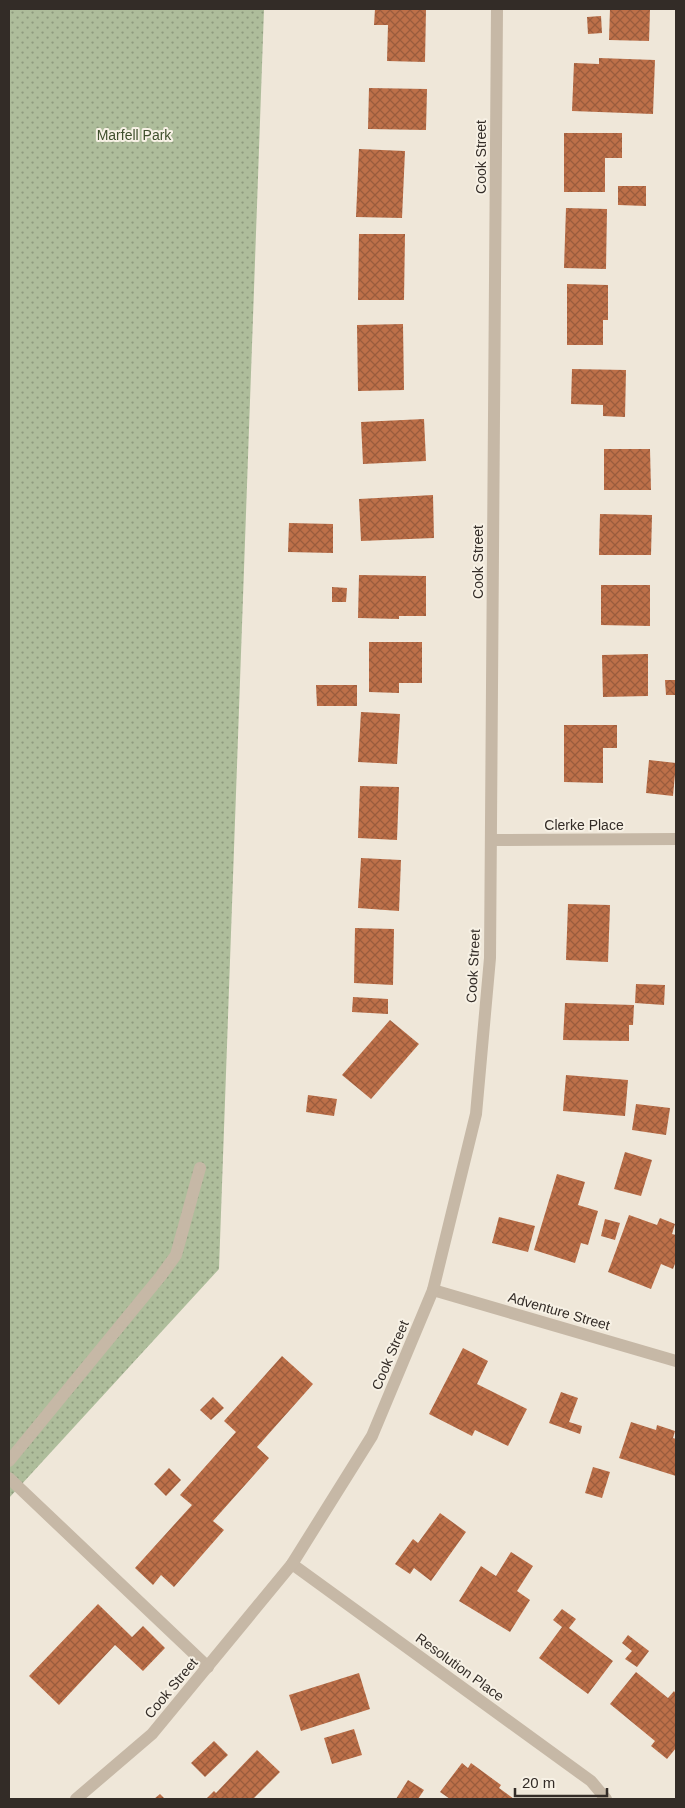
<svg xmlns="http://www.w3.org/2000/svg" width="685" height="1808" viewBox="0 0 685 1808" font-family="Helvetica,sans-serif">
  <style>
    .park { fill: url(#park-dots) }
    .building { fill: url(#building-cross-hatch) }
    .lines { fill: none; stroke-linecap: round; stroke-linejoin: round }
    .minor { stroke: #c6b8a6; stroke-width: 12 }
    .labels { text-anchor: middle; stroke-width: 4; stroke-linejoin: round; paint-order: stroke }
    .park-label { font-size: 14px; fill: #3f4f2c; stroke: #f7f1e5 }
    .street-label { font-size: 14px; fill: #332c27; stroke: #f7f1e5 }
  </style>
  <defs>
    <pattern id="park-dots" width="8" height="8" patternUnits="userSpaceOnUse" patternTransform="scale(1.25)"><rect width="8" height="8" fill="#aebd9b"/><path d="M2 2h.1M6 6h.1" fill="none" stroke="#8e9a7e" stroke-width="1.8" stroke-linecap="round"/></pattern>
    <pattern id="building-cross-hatch" width="8" height="8" patternUnits="userSpaceOnUse" patternTransform="scale(1.25)"><rect width="8" height="8" fill="#bd7049"/><path d="M0 0l8 8M0 8l8-8" fill="none" stroke="#9a5c3d"/></pattern>
  </defs>
  <rect width="100%" height="100%" fill="#efe7d9"/>
  <polygon class="park" points="9,9 264,9 219,1269 9,1498"/>
  <g class="building">
    <polygon points="375,9 426,9 425,62 387,61 388,25 374,25"/>
    <polygon points="610,9 650,9 649,41 609,40"/>
    <polygon points="601,16 602,33 588,34 587,17"/>
    <polygon points="599,58 655,60 653,114 572,111 574,63 599,64"/>
    <polygon points="369,88 427,89 426,130 368,129"/>
    <polygon points="564,133 622,133 622,158 605,158 605,192 564,192"/>
    <polygon points="359,149 405,151 402,218 356,217"/>
    <polygon points="618,186 646,186 646,206 618,205"/>
    <polygon points="566,208 607,209 606,269 564,268"/>
    <polygon points="359,234 405,234 404,300 358,300"/>
    <polygon points="567,284 608,285 608,320 603,320 603,345 567,345"/>
    <polygon points="403,324 404,390 358,391 357,325"/>
    <polygon points="572,369 626,370 625,417 603,416 603,405 571,404"/>
    <polygon points="424,419 426,461 363,464 361,422"/>
    <polygon points="604,449 650,449 651,490 604,490"/>
    <polygon points="433,495 434,538 361,541 359,499"/>
    <polygon points="600,514 652,515 651,555 599,555"/>
    <polygon points="289,523 333,524 333,553 288,552"/>
    <polygon points="359,575 426,576 426,616 399,616 399,619 358,618"/>
    <polygon points="601,585 650,585 650,626 601,625"/>
    <polygon points="332,587 347,588 346,602 332,602"/>
    <polygon points="369,642 422,642 422,683 399,683 399,693 369,692"/>
    <polygon points="648,654 648,696 603,697 602,655"/>
    <polygon points="665,680 676,680 676,695 666,695"/>
    <polygon points="316,685 357,685 357,706 317,706"/>
    <polygon points="361,712 400,714 397,764 358,762"/>
    <polygon points="564,725 617,725 617,748 603,748 603,783 564,782"/>
    <polygon points="649,760 676,763 673,796 646,793"/>
    <polygon points="360,786 399,787 397,840 358,838"/>
    <polygon points="361,858 401,860 399,911 358,908"/>
    <polygon points="568,904 610,905 608,962 566,960"/>
    <polygon points="355,928 394,929 393,985 354,983"/>
    <polygon points="636,984 665,985 664,1005 635,1003"/>
    <polygon points="353,997 388,999 388,1014 352,1012"/>
    <polygon points="565,1003 634,1005 633,1025 629,1025 629,1041 563,1040"/>
    <polygon points="390,1020 419,1044 371,1099 342,1075"/>
    <polygon points="566,1075 628,1080 625,1116 563,1111"/>
    <polygon points="308,1095 337,1099 334,1116 306,1112"/>
    <polygon points="636,1104 670,1108 666,1135 632,1130"/>
    <polygon points="625,1152 652,1160 641,1196 614,1189"/>
    <polygon points="557,1174 585,1182 578,1205 598,1211 588,1245 581,1243 575,1263 534,1250"/>
    <polygon points="629,1215 657,1225 660,1218 675,1224 672,1234 676,1235 676,1261 673,1269 661,1264 651,1289 608,1272"/>
    <polygon points="499,1217 535,1226 528,1252 492,1243"/>
    <polygon points="605,1219 620,1223 615,1240 601,1236"/>
    <polygon points="463,1348 488,1361 477,1384 527,1409 508,1446 475,1430 472,1436 429,1414"/>
    <polygon points="282,1356 313,1384 257,1447 269,1458 213,1521 224,1530 174,1587 161,1575 153,1585 135,1568 192,1505 180,1495 236,1432 224,1421"/>
    <polygon points="561,1392 578,1398 569,1422 582,1426 580,1434 549,1423"/>
    <polygon points="213,1397 224,1408 211,1420 200,1410"/>
    <polygon points="631,1422 656,1430 657,1425 675,1431 673,1438 676,1439 676,1476 619,1458"/>
    <polygon points="593,1467 610,1472 602,1498 585,1493"/>
    <polygon points="169,1468 181,1480 166,1496 154,1484"/>
    <polygon points="440,1513 466,1532 431,1581 414,1568 410,1574 395,1564 413,1539 418,1543"/>
    <polygon points="511,1552 533,1566 517,1591 530,1600 510,1632 459,1601 481,1566 496,1576"/>
    <polygon points="98,1604 132,1637 143,1626 165,1648 143,1671 115,1645 59,1705 29,1676"/>
    <polygon points="562,1609 576,1619 569,1628 613,1661 588,1694 539,1658 562,1627 553,1620"/>
    <polygon points="628,1635 649,1651 637,1667 625,1659 632,1651 622,1643"/>
    <polygon points="636,1672 668,1698 674,1691 676,1694 676,1748 667,1759 651,1746 655,1741 610,1704"/>
    <polygon points="359,1673 370,1709 301,1731 289,1695"/>
    <polygon points="354,1729 362,1755 332,1764 324,1738"/>
    <polygon points="214,1741 228,1755 205,1777 191,1763"/>
    <polygon points="257,1750 280,1772 253,1799 206,1799 214,1791 216,1793"/>
    <polygon points="462,1763 468,1768 471,1763 501,1785 499,1788 514,1799 450,1799 440,1792"/>
    <polygon points="408,1780 424,1790 418,1799 396,1799"/>
    <polygon points="160,1794 165,1799 154,1799"/>
  </g>
  <g class="lines">
    <g class="minor">
      <polyline points="492,840 676,839"/>
      <polyline points="433,1290 676,1361"/>
      <polyline points="9,1461 160,1277 176,1255 200,1168"/>
      <polyline points="9,1478 208,1667"/>
      <polyline points="292,1564 591,1781 606,1799"/>
      <polyline points="76,1799 152,1734 292,1564 372,1436 433,1290 476,1114 490,958 497,9"/>
    </g>
  </g>
  <g class="labels">
    <g class="park-label">
      <text x="134" y="140">Marfell Park</text>
    </g>
    <g class="street-label">
      <text transform="translate(481 157) rotate(-90)" y="5">Cook Street</text>
      <text transform="translate(478 562) rotate(-90)" y="5">Cook Street</text>
      <text x="584" y="830">Clerke Place</text>
      <text transform="translate(473 966) rotate(-87)" y="5">Cook Street</text>
      <text transform="translate(559 1311) rotate(16)" y="5">Adventure Street</text>
      <text transform="translate(390 1355) rotate(-67)" y="5">Cook Street</text>
      <text transform="translate(460 1667) rotate(36)" y="5">Resolution Place</text>
      <text transform="translate(171 1688) rotate(-50)" y="5">Cook Street</text>
    </g>
  </g>
  <rect width="685" height="1808" fill="none" stroke="#332c27" stroke-width="20"/>
  <path d="M515 1788v8h92v-8" fill="none" stroke="#332c27" stroke-width="2.5"/>
  <text x="522" y="1788" font-size="15" fill="#332c27" stroke="#f7f1e5" stroke-width="4" paint-order="stroke">20 m</text>
</svg>
